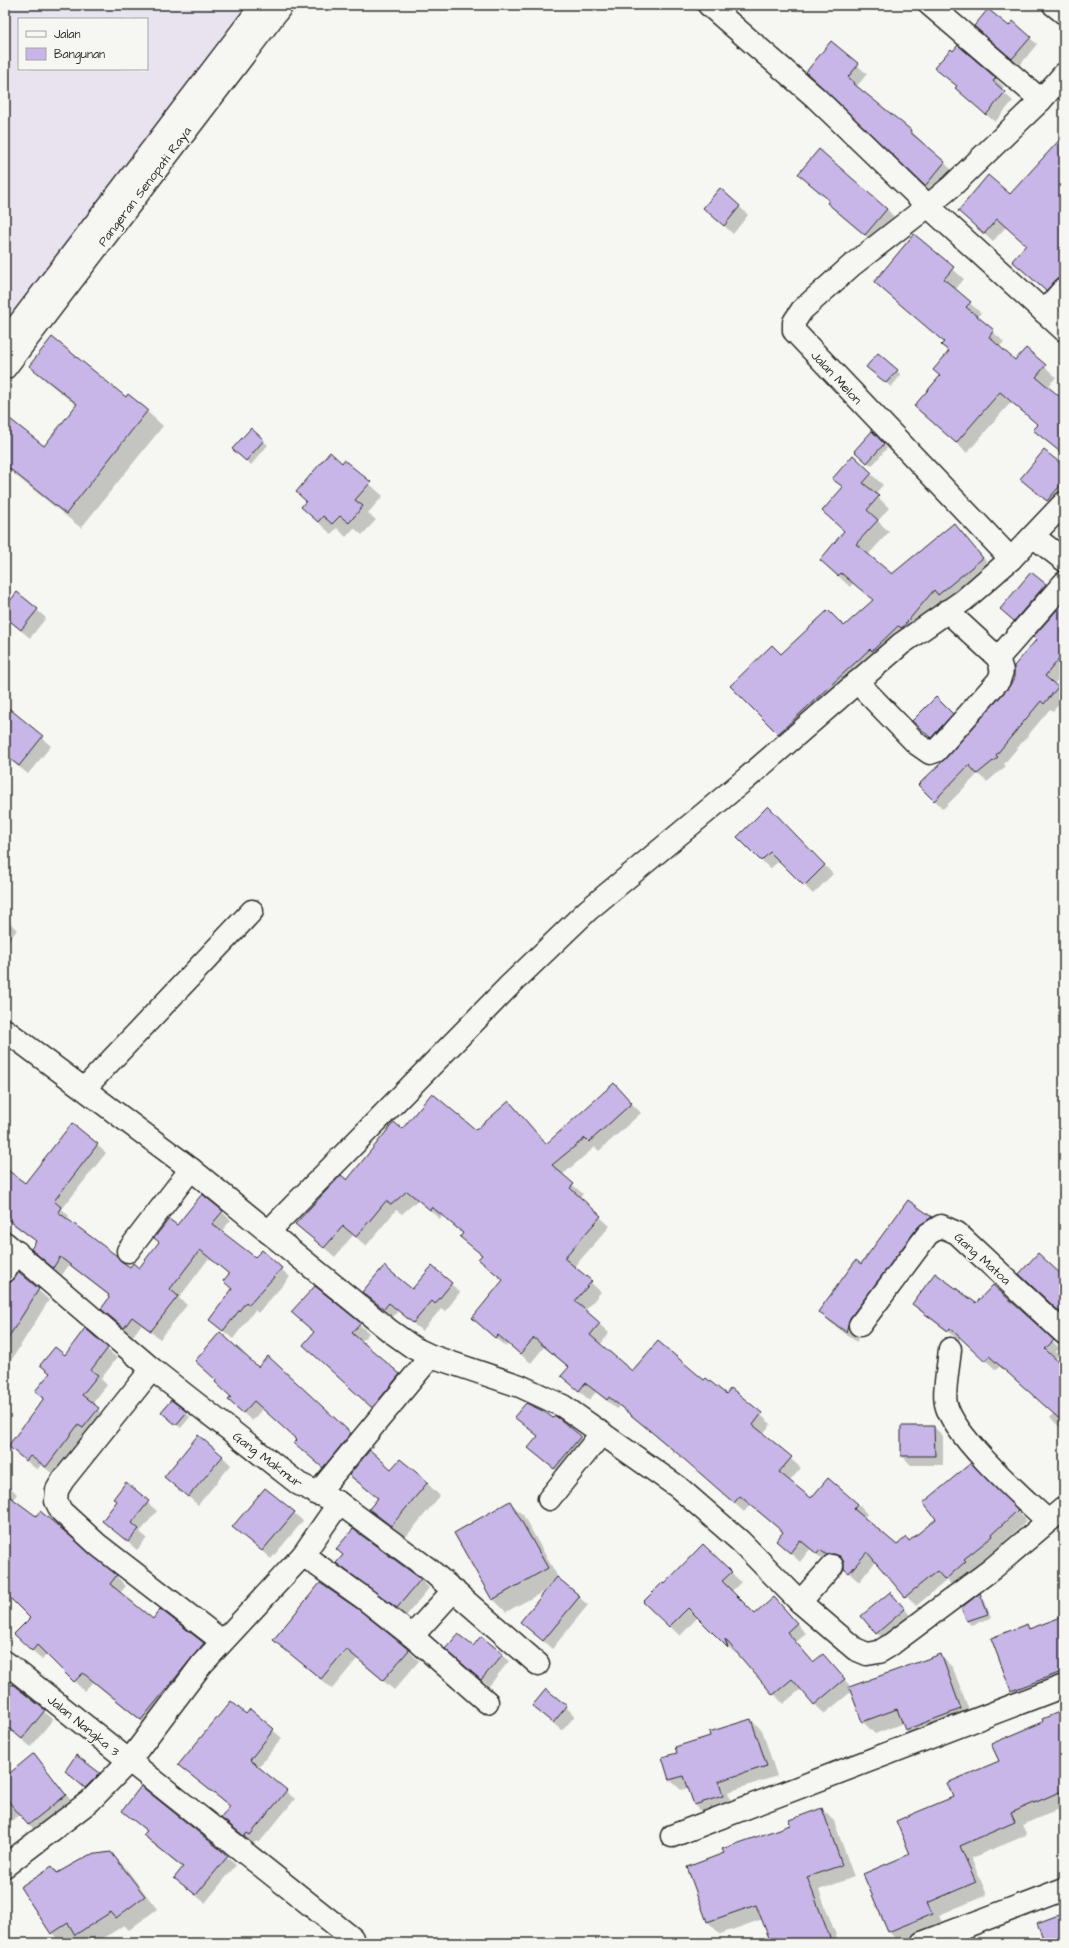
<svg xmlns="http://www.w3.org/2000/svg" width="1069" height="1948" viewBox="0 0 1069 1948" font-family="'Architects Daughter',sans-serif">
  <style>
    .built { fill: #e8e3ef; fill-rule: evenodd }
    .shadow { fill: #0003 }
    .building { fill: #c7b6e7; stroke: #2b2b2b }
    .lines { fill: none; stroke-linecap: round; stroke-linejoin: round }
    .minor-casing { stroke: #2b2b2b; stroke-width: 25 }
    .tertiary-casing { stroke: #2b2b2b; stroke-width: 25 }
    .minor { stroke: #f6f6f2; stroke-width: 22 }
    .tertiary { stroke: #f6f6f2; stroke-width: 22 }
    .labels { text-anchor: middle; stroke-width: 3; stroke-linejoin: round; paint-order: stroke }
    .street-label { font-size: 13px; fill: #2b2b2b; stroke: #f6f6f2 }
  </style>
  <rect width="100%" height="100%" fill="#f6f6f2"/>
  <filter id="ink" filterUnits="userSpaceOnUse"><feTurbulence type="fractalNoise" baseFrequency=".025" numOctaves="2"/><feDisplacementMap in="SourceGraphic" scale="8" xChannelSelector="R" yChannelSelector="G"/><feConvolveMatrix kernelMatrix="1 2 1 2 8 2 1 2 1" color-interpolation-filters="sRGB"/></filter>
  <g filter="url(#ink)">
    <path class="built" d="M5,5H266L5,349ZM19,19H147V69H19Z"/>
    <g class="shadow">
      <polygon points="1009,28 1030,38 1037,44 1020,65 982,33"/>
      <polygon points="832,43 867,74 857,86 862,92 911,131 953,171 934,194 816,81"/>
      <polygon points="936,68 995,78 1004,87 1001,90 1013,101 995,122 965,97 956,88 958,87"/>
      <polygon points="1064,152 1064,290 1055,299 1022,269 1027,246 1006,227 993,241 968,219 1010,195"/>
      <polygon points="799,174 887,209 895,218 874,243 837,212 828,203 830,201"/>
      <polygon points="739,206 748,215 733,234 705,208"/>
      <polygon points="914,235 964,279 955,290 981,313 977,317 1004,342 999,347 1015,361 1026,349 1056,377 1047,388 1064,402 1064,456 1035,430 1039,425 1011,402 967,453 915,406 941,376 949,352 943,345 944,342 875,281"/>
      <polygon points="31,366 127,398 129,395 163,426 81,528 5,467 5,416 44,447 77,406 46,381"/>
      <polygon points="872,371 897,371 901,375 891,387"/>
      <polygon points="251,430 268,445 251,465 238,453"/>
      <polygon points="872,432 887,448 872,466 859,455"/>
      <polygon points="853,457 883,485 875,494 889,508 878,521 889,532 868,555 892,575 954,525 994,570 790,745 732,686 781,656 844,628 874,601 853,583 850,587 821,560 845,531 843,488 834,479"/>
      <polygon points="344,461 383,496 368,513 376,520 362,535 354,528 346,537 337,528 331,534 302,507"/>
      <polygon points="1064,467 1064,500 1056,509 1030,487"/>
      <polygon points="1031,573 1054,594 1023,629 1001,609"/>
      <polygon points="5,607 37,610 46,618 30,638 8,620 5,625"/>
      <polygon points="1064,607 1064,672 1054,684 1064,694 1064,699 1053,711 1050,709 1004,764 1006,766 987,782 978,774 943,809 920,785 946,760 1009,689"/>
      <polygon points="936,698 960,723 940,746 922,729"/>
      <polygon points="9,710 51,746 28,774 5,756 5,715"/>
      <polygon points="768,808 833,874 813,894 780,860 770,869 739,837"/>
      <polygon points="5,918 17,930 5,945"/>
      <polygon points="623,1094 641,1113 599,1151 595,1147 562,1175 583,1194 579,1198 610,1226 574,1267 601,1292 585,1311 609,1333 600,1345 633,1372 705,1381 726,1396 732,1389 771,1424 763,1434 801,1468 789,1482 811,1500 858,1504 867,1514 864,1518 897,1546 909,1542 937,1519 971,1464 1027,1521 1001,1545 1002,1546 973,1569 955,1589 947,1580 916,1606 876,1561 859,1582 845,1569 845,1563 837,1564 827,1563 810,1549 800,1562 777,1541 784,1533 750,1505 744,1512 688,1462 619,1406 617,1409 596,1392 589,1400 563,1376 569,1368 544,1347 531,1363 508,1344 506,1347 483,1328 473,1318 504,1281 479,1259 482,1256 461,1236 463,1234 442,1216 440,1219 418,1200 402,1214 396,1210 366,1246 353,1235 335,1257 297,1224 402,1131 476,1131 509,1103 547,1145"/>
      <polygon points="97,1145 106,1153 62,1209 69,1216 67,1220 131,1268 140,1270 177,1227 222,1212 231,1220 221,1232 255,1258 281,1269 290,1277 258,1313 255,1310 233,1339 210,1320 233,1290 230,1275 209,1258 179,1298 187,1305 160,1339 141,1325 133,1336 102,1309 110,1298 109,1296 69,1265 62,1275 41,1258 37,1242 5,1219 5,1169 26,1185"/>
      <polygon points="909,1201 931,1218 942,1229 861,1329 857,1342 831,1323 820,1312 861,1265"/>
      <polygon points="432,1267 460,1292 445,1312 441,1309 422,1331 398,1311 393,1317 363,1292 412,1291"/>
      <polygon points="19,1273 49,1300 9,1364 11,1366 5,1375 5,1284 11,1283"/>
      <polygon points="315,1287 369,1333 361,1342 408,1383 380,1415 313,1353 315,1333 301,1321"/>
      <polygon points="913,1304 976,1305 1049,1338 1059,1348 1056,1352 1059,1355 1055,1360 1064,1368 1064,1432 1050,1417 1054,1413 1000,1366 996,1370 961,1337 959,1340 924,1314"/>
      <polygon points="107,1349 117,1358 101,1379 107,1385 92,1404 108,1419 56,1476 41,1465 37,1470 9,1446 44,1399 36,1391 50,1374 42,1365 65,1356"/>
      <polygon points="268,1357 359,1442 331,1475 295,1443 298,1440 263,1408 252,1421 238,1408 232,1397 217,1380 258,1368"/>
      <polygon points="186,1413 190,1417 181,1428 166,1416"/>
      <polygon points="523,1424 580,1437 588,1445 562,1476 530,1448 539,1437"/>
      <polygon points="934,1427 943,1436 943,1465 911,1465 902,1456"/>
      <polygon points="222,1456 231,1465 198,1505 165,1477"/>
      <polygon points="391,1470 427,1483 440,1496 405,1538 383,1522 370,1509 378,1500 351,1475"/>
      <polygon points="5,1482 17,1494 13,1500 116,1576 126,1586 120,1593 153,1620 161,1611 213,1653 151,1729 93,1682 84,1691 47,1654 42,1660 16,1634 31,1618 5,1592"/>
      <polygon points="126,1484 157,1511 140,1532 147,1538 137,1550 103,1521 118,1502"/>
      <polygon points="510,1502 523,1515 560,1581 588,1605 552,1649 521,1622 548,1589 506,1612 493,1599"/>
      <polygon points="294,1513 303,1521 271,1559 234,1527"/>
      <polygon points="353,1530 421,1580 429,1588 406,1616 346,1572 338,1563 344,1556 337,1549"/>
      <polygon points="703,1545 741,1582 731,1592 755,1615 784,1609 806,1634 796,1642 814,1663 832,1665 851,1687 941,1656 953,1668 973,1721 918,1742 906,1730 903,1723 875,1734 863,1722 851,1692 824,1714 801,1689 783,1704 734,1648 736,1654 698,1617 680,1636 645,1602 665,1585"/>
      <polygon points="980,1595 984,1599 991,1618 972,1625 967,1621 962,1608"/>
      <polygon points="899,1602 913,1619 885,1642 877,1633"/>
      <polygon points="1064,1617 1064,1686 1023,1702 1012,1690 1027,1625 1031,1629"/>
      <polygon points="274,1640 408,1650 419,1661 394,1690 357,1659 332,1689"/>
      <polygon points="473,1647 502,1654 509,1661 489,1686 454,1656"/>
      <polygon points="5,1680 53,1719 31,1747 5,1725"/>
      <polygon points="533,1706 566,1707 575,1716 562,1731"/>
      <polygon points="250,1711 282,1738 258,1768 295,1799 259,1843 256,1841 253,1844 222,1818 230,1807 179,1765 247,1716"/>
      <polygon points="1064,1711 1064,1807 1022,1825 1027,1835 971,1858 987,1895 939,1915 943,1926 900,1943 889,1932 912,1855 954,1798 1000,1762 1045,1723"/>
      <polygon points="751,1720 762,1730 777,1776 728,1792 733,1807 705,1815 695,1805 689,1788 681,1790 670,1780 663,1758 678,1753 712,1736"/>
      <polygon points="34,1755 73,1803 37,1833 20,1814 5,1826 5,1778"/>
      <polygon points="66,1771 99,1774 108,1782 94,1796"/>
      <polygon points="142,1788 236,1865 205,1903 175,1878 183,1868 153,1844 145,1835 147,1832 123,1811"/>
      <polygon points="822,1809 834,1821 854,1877 819,1890 839,1943 772,1943 763,1919 720,1934 708,1922 688,1867 725,1854 792,1825"/>
      <polygon points="110,1853 124,1866 157,1909 129,1930 124,1925 96,1943 85,1943 79,1937 70,1943 61,1943 52,1933 52,1867 58,1873"/>
      <polygon points="1064,1918 1064,1943 1024,1943 1043,1936"/>
    </g>
    <g class="building">
      <polygon points="988,9 1009,26 1013,21 1031,37 1012,59 974,26"/>
      <polygon points="831,41 859,64 848,77 855,83 854,84 911,130 910,132 945,162 925,186 806,72"/>
      <polygon points="958,45 996,78 993,81 1005,92 986,115 955,88 957,86 934,68 951,49 953,51"/>
      <polygon points="1064,135 1064,277 1055,281 1046,291 1012,261 1026,245 997,219 984,234 958,211 988,175 1010,194"/>
      <polygon points="819,149 887,209 865,235 827,203 829,200 798,174"/>
      <polygon points="720,188 740,206 724,226 703,208"/>
      <polygon points="914,234 954,267 944,279 971,302 966,307 994,330 989,337 1015,360 1026,348 1046,365 1036,377 1064,400 1064,455 1033,430 1038,425 1000,392 956,443 914,406 940,376 933,370 949,351 941,345 944,342 874,282"/>
      <polygon points="52,337 126,397 128,394 148,410 66,514 5,465 5,415 44,446 77,404 29,366"/>
      <polygon points="878,353 898,370 886,383 866,367"/>
      <polygon points="251,428 264,440 246,461 232,449"/>
      <polygon points="872,431 884,444 867,463 854,451"/>
      <polygon points="1044,450 1064,466 1064,481 1047,501 1020,479"/>
      <polygon points="330,452 342,463 344,460 371,482 355,500 363,506 349,523 340,516 332,524 323,516 318,522 301,507 306,501 296,492"/>
      <polygon points="853,455 872,473 863,483 879,496 867,510 878,520 856,544 892,574 954,523 983,558 938,595 934,590 902,628 898,626 872,651 870,649 778,734 730,686 772,645 781,654 828,610 844,626 873,600 841,573 838,576 820,560 844,531 822,511 843,487 832,479"/>
      <polygon points="1031,572 1046,584 1014,621 1000,609"/>
      <polygon points="17,592 38,609 21,630 5,617 5,607"/>
      <polygon points="1064,602 1064,653 1045,676 1058,687 1044,704 1041,701 996,755 998,757 977,774 969,765 934,801 918,785 945,759 1008,688 1014,679 1014,666 1036,640 1033,637"/>
      <polygon points="936,697 953,714 931,738 912,721"/>
      <polygon points="5,705 43,736 19,766 5,755"/>
      <polygon points="768,806 825,865 804,886 770,852 761,861 737,837"/>
      <polygon points="614,1083 632,1103 589,1142 585,1138 552,1165 574,1184 570,1188 601,1216 564,1258 592,1281 575,1301 600,1323 590,1335 632,1371 658,1341 704,1380 706,1378 726,1394 731,1388 762,1413 753,1425 792,1457 779,1472 811,1498 828,1478 858,1504 854,1509 897,1545 906,1537 909,1541 936,1519 923,1503 971,1463 1018,1510 992,1534 993,1536 964,1559 966,1561 945,1580 937,1571 905,1597 867,1552 849,1573 844,1569 844,1562 840,1556 834,1554 827,1555 820,1550 817,1554 800,1540 790,1553 776,1541 783,1532 740,1496 734,1503 677,1453 609,1397 607,1400 585,1383 579,1391 561,1376 569,1367 534,1338 520,1354 498,1335 495,1338 472,1318 503,1280 478,1259 482,1255 460,1237 463,1233 432,1207 430,1210 407,1191 391,1205 386,1201 356,1237 343,1226 324,1248 295,1224 341,1175 347,1180 394,1122 402,1129 432,1093 476,1130 509,1101 546,1144"/>
      <polygon points="72,1123 98,1144 54,1201 61,1207 58,1212 117,1256 121,1261 130,1267 133,1263 139,1268 159,1242 154,1238 169,1219 177,1225 202,1194 223,1211 212,1224 255,1257 262,1250 282,1268 249,1305 246,1302 223,1331 209,1320 232,1289 223,1281 229,1274 200,1250 170,1289 178,1296 151,1331 132,1317 124,1328 101,1309 109,1298 108,1296 109,1295 60,1257 53,1268 31,1249 36,1241 5,1217 5,1168 25,1183"/>
      <polygon points="908,1200 932,1217 918,1227 850,1318 846,1332 818,1312 856,1260 861,1264"/>
      <polygon points="1038,1253 1064,1277 1064,1316 1019,1274"/>
      <polygon points="384,1266 412,1289 432,1266 452,1283 435,1304 432,1301 413,1323 389,1303 384,1309 362,1292"/>
      <polygon points="19,1272 39,1289 5,1343 5,1283 11,1282"/>
      <polygon points="935,1273 976,1303 993,1285 1054,1340 1045,1349 1064,1367 1064,1423 989,1356 985,1361 950,1328 948,1331 912,1304"/>
      <polygon points="315,1286 361,1323 352,1333 400,1374 373,1407 371,1407 303,1345 314,1332 291,1312"/>
      <polygon points="85,1328 108,1348 91,1370 98,1375 82,1395 99,1408 83,1428 78,1425 46,1467 30,1456 26,1461 8,1446 44,1398 35,1391 50,1373 40,1365 55,1347 65,1355"/>
      <polygon points="220,1332 258,1367 268,1356 351,1433 323,1468 294,1443 297,1440 254,1401 243,1413 228,1400 231,1397 215,1382 216,1380 195,1361"/>
      <polygon points="171,1400 187,1412 176,1425 161,1412"/>
      <polygon points="526,1403 545,1412 553,1418 555,1416 557,1417 581,1436 554,1469 528,1448 538,1436 514,1417"/>
      <polygon points="901,1426 934,1426 935,1456 901,1456"/>
      <polygon points="198,1435 223,1456 188,1497 164,1477"/>
      <polygon points="370,1450 391,1469 400,1459 428,1482 391,1526 369,1509 378,1498 349,1475"/>
      <polygon points="126,1482 149,1501 132,1523 139,1529 128,1542 102,1521 117,1501 113,1499"/>
      <polygon points="265,1488 295,1512 262,1551 232,1527"/>
      <polygon points="5,1493 36,1516 40,1511 117,1575 110,1584 153,1619 160,1609 204,1643 141,1720 83,1673 74,1682 37,1645 32,1651 14,1634 30,1618 5,1593"/>
      <polygon points="510,1501 548,1568 492,1600 454,1533"/>
      <polygon points="353,1529 421,1579 397,1608 336,1563 343,1555 336,1549"/>
      <polygon points="703,1544 732,1572 722,1581 755,1614 774,1597 797,1623 787,1632 813,1662 823,1654 845,1679 814,1705 792,1679 773,1695 725,1639 728,1648 688,1608 669,1627 643,1602 663,1582 665,1583"/>
      <polygon points="557,1577 580,1596 543,1641 520,1622"/>
      <polygon points="320,1583 358,1609 409,1650 383,1680 346,1649 321,1679 273,1640"/>
      <polygon points="890,1592 905,1609 876,1634 861,1616"/>
      <polygon points="980,1593 988,1614 967,1621 961,1608"/>
      <polygon points="1064,1616 1064,1671 1011,1691 991,1638 1027,1624 1029,1629"/>
      <polygon points="458,1634 473,1646 481,1636 503,1654 481,1680 445,1649"/>
      <polygon points="941,1654 961,1709 905,1730 897,1709 862,1722 849,1687"/>
      <polygon points="12,1684 45,1710 22,1739 5,1725 5,1693"/>
      <polygon points="546,1689 567,1706 553,1723 532,1706"/>
      <polygon points="231,1701 246,1714 250,1709 274,1729 250,1760 287,1790 250,1835 247,1833 244,1836 221,1818 230,1806 178,1765"/>
      <polygon points="1064,1710 1064,1790 1011,1813 1015,1822 960,1846 976,1882 927,1903 932,1914 888,1932 863,1874 910,1854 896,1821 953,1797 947,1783 999,1761 991,1744 1043,1722 1042,1719"/>
      <polygon points="751,1719 767,1766 719,1781 723,1796 694,1805 684,1776 669,1780 662,1757 677,1753 675,1747 710,1736 709,1732"/>
      <polygon points="34,1753 66,1795 28,1825 5,1797 5,1777"/>
      <polygon points="76,1755 100,1773 85,1788 65,1771"/>
      <polygon points="141,1786 228,1856 196,1895 174,1878 183,1867 143,1835 147,1831 122,1811"/>
      <polygon points="822,1808 842,1865 807,1877 832,1943 771,1943 756,1905 707,1922 687,1867 724,1853 722,1849 790,1825 789,1820"/>
      <polygon points="111,1852 145,1896 116,1918 111,1912 75,1935 68,1923 51,1934 20,1887 52,1866 57,1873 89,1855"/>
      <polygon points="1064,1913 1064,1943 1045,1943 1037,1923"/>
    </g>
    <g class="lines">
      <g class="minor-casing">
        <g id="minor">
          <polyline points="709,5 815,97 928,206 851,266 802,310 794,322 794,331 1011,559"/>
          <polyline points="930,5 1041,100"/>
          <polyline points="1054,5 1064,13"/>
          <polyline points="1064,74 1041,100 952,186 928,206 1064,330"/>
          <polyline points="1044,312 1064,289"/>
          <polyline points="1033,536 1064,560"/>
          <polyline points="998,658 1064,583"/>
          <polyline points="857,682 917,744 930,753 936,751 999,680 1002,671 998,658 947,611"/>
          <polyline points="5,1030 191,1169 390,1331 414,1348 431,1356 520,1386 563,1406 678,1487 740,1541 800,1602 855,1649 867,1654 879,1652 889,1646 992,1569 1064,1508"/>
          <polyline points="85,1088 252,911"/>
          <polyline points="268,1232 509,986 588,910 747,778 901,644 964,600 1011,559 1064,503"/>
          <polyline points="5,1243 152,1369 299,1484 339,1503 430,1570 538,1664"/>
          <polyline points="128,1251 191,1169"/>
          <polyline points="5,1271 17,1252"/>
          <polyline points="860,1325 928,1234 941,1226 957,1233 1064,1333"/>
          <path d="M950,1349C949,1363 943,1392 946,1404C953,1436 1022,1497 1048,1521"/>
          <polyline points="152,1369 63,1480 57,1490 56,1501 61,1511 98,1545 222,1641"/>
          <polyline points="317,1494 431,1356"/>
          <polyline points="549,1499 602,1433"/>
          <polyline points="303,1555 365,1599 412,1636 487,1702"/>
          <polyline points="800,1602 832,1566"/>
          <polyline points="412,1636 454,1590"/>
          <polyline points="5,1662 352,1938"/>
          <polyline points="672,1836 1064,1686"/>
          <polyline points="5,1866 90,1801 129,1761 202,1664 303,1555 339,1503"/>
          <polyline points="922,1943 1064,1889"/>
        </g>
      </g>
      <g class="tertiary-casing">
        <g id="tertiary">
          <polyline points="5,342 262,5"/>
          <polyline points="5,368 282,5"/>
        </g>
      </g>
      <use href="#minor" class="minor"/>
      <use href="#tertiary" class="tertiary"/>
    </g>
  </g>
  <g class="labels">
    <g class="street-label">
      <text transform="translate(144 186) rotate(-53)" y="5">Pangeran Senopati Raya</text>
      <text transform="translate(837 377) rotate(47)" y="5">Jalan Melon</text>
      <text transform="translate(983 1258) rotate(42)" y="5">Gang Matoa</text>
      <text transform="translate(268 1459) rotate(37)" y="5">Gang Makmur</text>
      <text transform="translate(84 1725) rotate(39)" y="5">Jalan Nangka 3</text>
    </g>
  </g>
  <rect width="1069" height="1948" fill="none" stroke="#f6f6f2" stroke-width="20"/>
  <rect x="10" y="10" width="1049" height="1928" fill="none" stroke="#2b2b2b" stroke-width="1.5" filter="url(#ink)"/>
  <rect x="18" y="18" width="130" height="52" fill="#f6f6f2" stroke="#a5a5a2"/>
  <rect x="26" y="31" width="20" height="6" fill="#f6f6f2" stroke="#a5a5a2"/>
  <text x="54" y="38" font-size="12" fill="#2b2b2b">Jalan</text>
  <rect x="26" y="48" width="20" height="12" fill="#c7b6e7" stroke="#a5a5a2"/>
  <text x="54" y="58" font-size="12" fill="#2b2b2b">Bangunan</text>
</svg>
